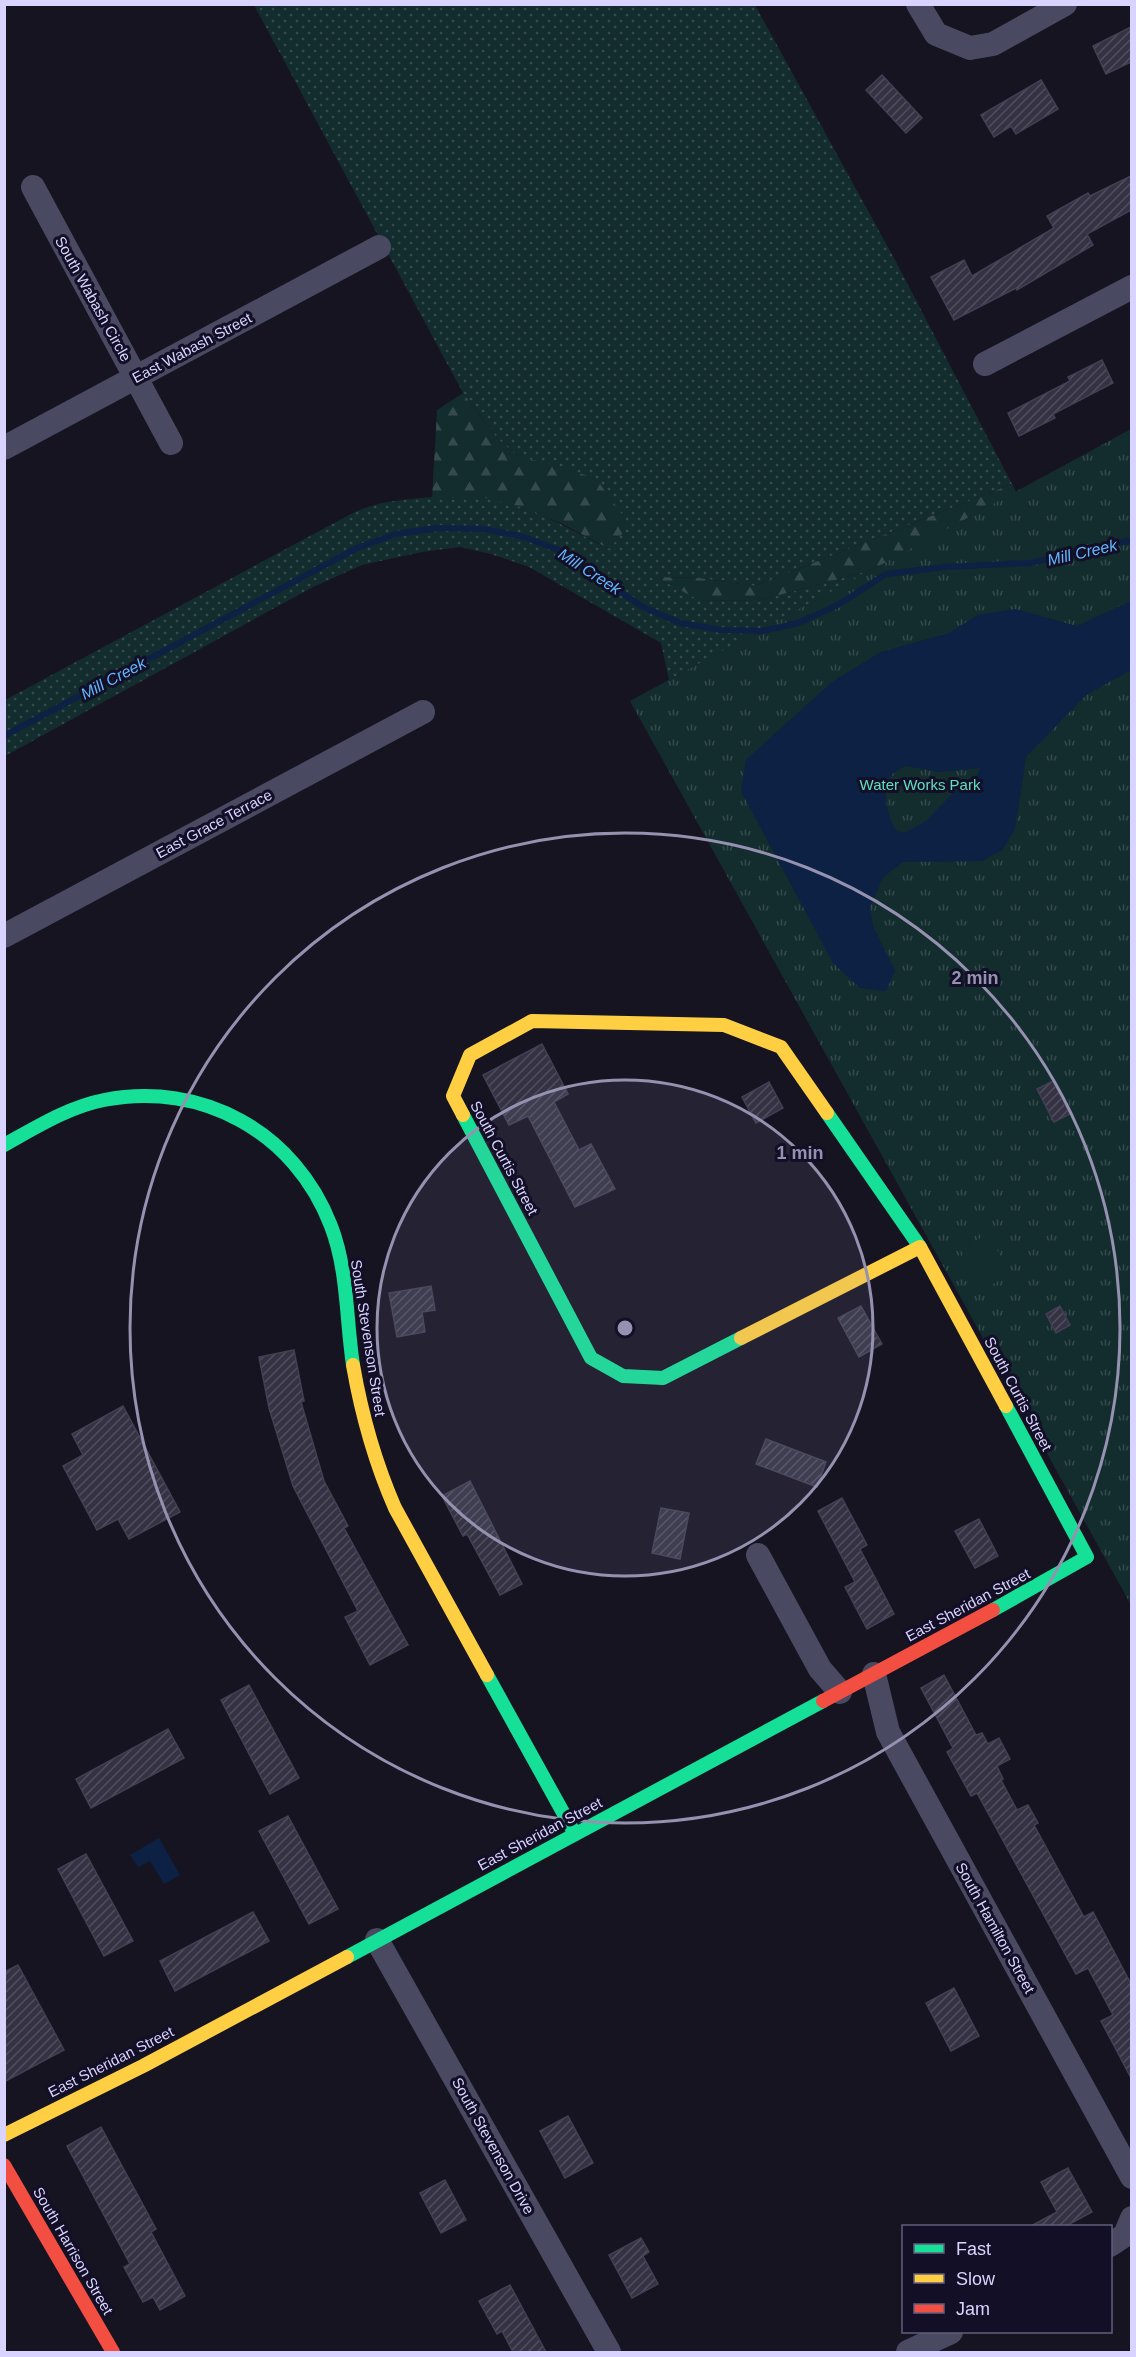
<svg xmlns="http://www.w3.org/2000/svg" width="1136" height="2357" viewBox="0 0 1136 2357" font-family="Helvetica,sans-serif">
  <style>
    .grass { fill: url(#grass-dots) }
    .forest { fill: url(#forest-firs) }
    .park { fill: url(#park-tufts) }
    .pitch { fill: #132c2d }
    .water { fill: #0d2144; fill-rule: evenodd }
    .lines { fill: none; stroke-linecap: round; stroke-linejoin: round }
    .stream { stroke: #0d2144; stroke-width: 6 }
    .building { fill: url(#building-hatch); stroke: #433f54; stroke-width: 1.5 }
    .street { stroke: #4a4962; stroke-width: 24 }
    .fast { stroke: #16e098; stroke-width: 14 }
    .slow { stroke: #ffcf43; stroke-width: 14 }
    .jam { stroke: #f24e42; stroke-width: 14 }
    .ring { fill: none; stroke: #9591b1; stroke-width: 3 }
    .labels { text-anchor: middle; stroke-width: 6; stroke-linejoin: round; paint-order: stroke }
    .street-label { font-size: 15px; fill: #d9d4ff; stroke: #130f26 }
    .park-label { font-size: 15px; fill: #5fe0c0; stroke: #130f26 }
    .water-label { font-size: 16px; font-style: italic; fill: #62b6ff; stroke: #130f26 }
    .centre { fill: #9591b1; stroke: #130f26; stroke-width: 3 }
    .ring-label { font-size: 18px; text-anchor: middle; font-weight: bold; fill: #9591b1; stroke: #130f26; stroke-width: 6; stroke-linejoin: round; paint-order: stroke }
  </style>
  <defs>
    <pattern id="grass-dots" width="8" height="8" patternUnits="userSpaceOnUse" patternTransform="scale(1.5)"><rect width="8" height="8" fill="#132c2d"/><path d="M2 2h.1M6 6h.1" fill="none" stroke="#354a4c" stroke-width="1.8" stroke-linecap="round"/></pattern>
    <pattern id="forest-firs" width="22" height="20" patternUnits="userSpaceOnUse" patternTransform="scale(1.5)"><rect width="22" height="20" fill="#132c2d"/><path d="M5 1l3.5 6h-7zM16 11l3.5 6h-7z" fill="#354a4c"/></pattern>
    <pattern id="park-tufts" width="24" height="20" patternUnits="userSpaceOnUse" patternTransform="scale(1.5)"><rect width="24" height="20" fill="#132c2d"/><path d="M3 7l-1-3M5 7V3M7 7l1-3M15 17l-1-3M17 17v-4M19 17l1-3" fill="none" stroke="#354a4c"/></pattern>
    <pattern id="building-hatch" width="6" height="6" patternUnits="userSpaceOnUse" patternTransform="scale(1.5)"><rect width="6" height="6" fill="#343243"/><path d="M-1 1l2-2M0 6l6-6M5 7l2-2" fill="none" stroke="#514f5f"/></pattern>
  </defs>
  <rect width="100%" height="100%" fill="#161421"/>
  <path class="grass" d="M254,5H755L895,260L1012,484L755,586L699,578L657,577L699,600L757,601L872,570L669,680L661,643L529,567L491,554L460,547L422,552L362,565L311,588L5,756V700L349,515C357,511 366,507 375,505C395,499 459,494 481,497C521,501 573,530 608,549L540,463L517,456L497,438L463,393Z"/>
  <g class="forest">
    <polygon points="463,393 497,438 517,456 570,469 597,480 630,525 609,549 563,524 518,506 481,497 432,498 437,410"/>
    <polygon points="1012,484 1016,492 872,570 757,601 699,600 655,577 699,578 755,586"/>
  </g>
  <polygon class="park" points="1131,429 1131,1605 630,701"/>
  <polygon class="pitch" points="988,1234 1011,1274 982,1290 960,1249"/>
  <g class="water">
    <path d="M1131,601V670L1086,695L1026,757L1015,829L1002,850L982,861L903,862L883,877L870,907L873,926L895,971L886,991L860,988L833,963L741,791L746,760L832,682L881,652L949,633L978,615L1015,609L1077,626ZM905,766L940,772L980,768L977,776L951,795L926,821L905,833L897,831C888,819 881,792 889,778C892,773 900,769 905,766Z"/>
    <polygon points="159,1838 180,1875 164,1884 150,1861 138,1867 130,1855"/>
  </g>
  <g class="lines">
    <polyline class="stream" points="4,736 357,548 396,534 438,528 484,529 524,537 564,552 641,606 680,623 721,630 762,631 798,623 838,605 886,574 945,567 1030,563 1132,540"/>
  </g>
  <g class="building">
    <polygon points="1131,27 1131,62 1106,74 1093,46"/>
    <polygon points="882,75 922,118 906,133 866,90"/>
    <polygon points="1041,80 1058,109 1016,134 1011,126 994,137 981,115"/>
    <polygon points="1131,176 1131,210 1087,234 1093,245 1017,290 1016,288 954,320 931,277 964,260 972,276 1054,228 1047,216 1088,193 1090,196"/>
    <polygon points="1102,360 1113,383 1053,414 1055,418 1019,436 1008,413 1070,381 1068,377"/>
    <polygon points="542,1044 568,1094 554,1102 579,1150 591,1144 615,1189 575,1207 528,1116 509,1125 483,1075"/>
    <polygon points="1053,1081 1070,1114 1054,1122 1037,1089"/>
    <polygon points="769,1082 783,1108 756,1123 742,1097"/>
    <polygon points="431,1286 435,1310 422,1312 425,1332 397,1337 389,1293"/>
    <polygon points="861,1306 882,1344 859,1357 838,1318"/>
    <polygon points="1060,1306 1070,1325 1056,1333 1046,1314"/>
    <polygon points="294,1350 304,1401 301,1402 324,1481 348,1526 344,1528 408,1645 370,1665 345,1617 358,1611 293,1486 269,1408 259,1357"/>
    <polygon points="123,1406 180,1512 129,1539 118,1519 97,1530 63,1466 83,1455 72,1434"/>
    <polygon points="766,1439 826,1462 817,1487 756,1464"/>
    <polygon points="470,1481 522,1584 500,1595 467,1534 463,1536 442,1496"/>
    <polygon points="842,1498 867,1545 860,1549 894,1614 867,1629 845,1587 855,1582 818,1511"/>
    <polygon points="661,1508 689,1513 680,1559 652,1553"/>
    <polygon points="979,1519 998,1556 975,1568 955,1531"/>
    <polygon points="944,1675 976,1735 982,1733 988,1744 999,1738 1010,1759 997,1766 1003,1779 1001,1780 1017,1810 1028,1805 1038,1823 1034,1825 1084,1917 1093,1912 1131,1984 1131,2078 1101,2021 1113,2015 1088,1968 1076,1974 977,1793 971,1796 947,1752 953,1748 921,1688"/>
    <polygon points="249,1685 299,1778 270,1794 221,1700"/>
    <polygon points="168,1729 184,1758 91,1808 76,1779"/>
    <polygon points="288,1816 338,1909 309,1924 259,1831"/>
    <polygon points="86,1854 133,1941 104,1956 58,1869"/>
    <polygon points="253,1912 269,1941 175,1991 160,1961"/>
    <polygon points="18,1965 64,2050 4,2082 4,1972"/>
    <polygon points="954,1988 979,2036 951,2051 926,2003"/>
    <polygon points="568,2116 593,2163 565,2178 540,2131"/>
    <polygon points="101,2127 156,2229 151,2232 185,2296 160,2310 153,2297 143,2302 124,2267 130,2264 67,2146"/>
    <polygon points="1068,2168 1092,2212 1066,2226 1031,2226 1057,2212 1041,2182"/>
    <polygon points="445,2180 466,2220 441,2233 420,2193"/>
    <polygon points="641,2238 649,2252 643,2256 658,2284 632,2298 609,2255"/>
    <polygon points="510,2285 546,2352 513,2352 502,2331 497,2334 479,2301"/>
  </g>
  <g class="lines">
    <g class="street">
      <polyline points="918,4 936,34 970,48 993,44 1065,4"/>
      <polyline points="33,187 171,443"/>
      <polyline points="985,364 1132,287"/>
      <polyline points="4,448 379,247"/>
      <polyline points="4,936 423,712"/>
      <polyline points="758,1555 820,1669 840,1692"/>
      <polyline points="874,1674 888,1732 1132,2177"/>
      <polyline points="377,1940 609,2352"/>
      <polyline points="1110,2245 1125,2235 1132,2218"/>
      <polyline points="908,2352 951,2332"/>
    </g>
    <g class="fast">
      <polyline points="827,1113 920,1247"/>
      <polyline points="463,1115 591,1358 623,1376 663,1378 741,1338"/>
      <path d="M4,1145C35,1128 68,1107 104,1100C202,1081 295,1132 331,1226C348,1270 346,1319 353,1365"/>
      <polyline points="993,1610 1087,1557 1006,1406"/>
      <polyline points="487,1675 575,1834"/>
      <polyline points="347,1957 823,1701"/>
    </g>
    <g class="slow">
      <polyline points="463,1115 453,1096 470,1055 532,1021 724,1025 781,1047 827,1113"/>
      <polyline points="741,1338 920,1247 1006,1406"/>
      <path d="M353,1365C362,1417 374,1460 395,1508L487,1675"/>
      <polyline points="4,2135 143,2066 347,1957"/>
    </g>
    <g class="jam">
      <polyline points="823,1701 993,1610"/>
      <polyline points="4,2165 113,2352"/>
    </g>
  </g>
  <circle cx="625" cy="1328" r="248" fill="#9591b1" fill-opacity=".12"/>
  <g class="ring">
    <circle cx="625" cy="1328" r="248"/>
    <circle cx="625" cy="1328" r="495"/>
  </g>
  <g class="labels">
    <g class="street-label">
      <text transform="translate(93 299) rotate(61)" y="5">South Wabash Circle</text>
      <text transform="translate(192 348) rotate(-28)" y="5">East Wabash Street</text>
      <text transform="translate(214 824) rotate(-28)" y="5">East Grace Terrace</text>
      <text transform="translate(504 1158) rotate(62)" y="5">South Curtis Street</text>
      <text transform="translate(368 1338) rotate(81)" y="5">South Stevenson Street</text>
      <text transform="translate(1018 1394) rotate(62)" y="5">South Curtis Street</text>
      <text transform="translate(968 1605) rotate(-28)" y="5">East Sheridan Street</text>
      <text transform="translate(540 1834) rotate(-28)" y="5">East Sheridan Street</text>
      <text transform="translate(995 1928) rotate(61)" y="5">South Hamilton Street</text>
      <text transform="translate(111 2062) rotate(-27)" y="5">East Sheridan Street</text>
      <text transform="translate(493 2146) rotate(61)" y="5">South Stevenson Drive</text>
      <text transform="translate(73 2251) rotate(60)" y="5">South Harrison Street</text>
    </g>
    <g class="park-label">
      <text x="920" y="790">Water Works Park</text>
    </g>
    <g class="water-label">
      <text transform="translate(1082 552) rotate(-13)" y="6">Mill Creek</text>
      <text transform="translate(590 571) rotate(33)" y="6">Mill Creek</text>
      <text transform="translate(113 678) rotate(-28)" y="6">Mill Creek</text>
    </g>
  </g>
  <circle cx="625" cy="1328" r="9" class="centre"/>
  <g class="ring-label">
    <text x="975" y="984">2 min</text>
    <text x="800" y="1159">1 min</text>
  </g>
  <rect width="1136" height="2357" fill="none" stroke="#d9d4ff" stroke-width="12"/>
  <rect x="902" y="2225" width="210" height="108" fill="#130f26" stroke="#625e7d" stroke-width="1.5"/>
  <rect x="914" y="2244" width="30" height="9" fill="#16e098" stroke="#625e7d" stroke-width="1.5"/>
  <text x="956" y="2255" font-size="18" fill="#d9d4ff">Fast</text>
  <rect x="914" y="2274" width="30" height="9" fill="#ffcf43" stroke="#625e7d" stroke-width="1.5"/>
  <text x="956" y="2285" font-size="18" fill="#d9d4ff">Slow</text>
  <rect x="914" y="2304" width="30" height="9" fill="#f24e42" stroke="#625e7d" stroke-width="1.5"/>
  <text x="956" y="2315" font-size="18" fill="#d9d4ff">Jam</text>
</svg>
